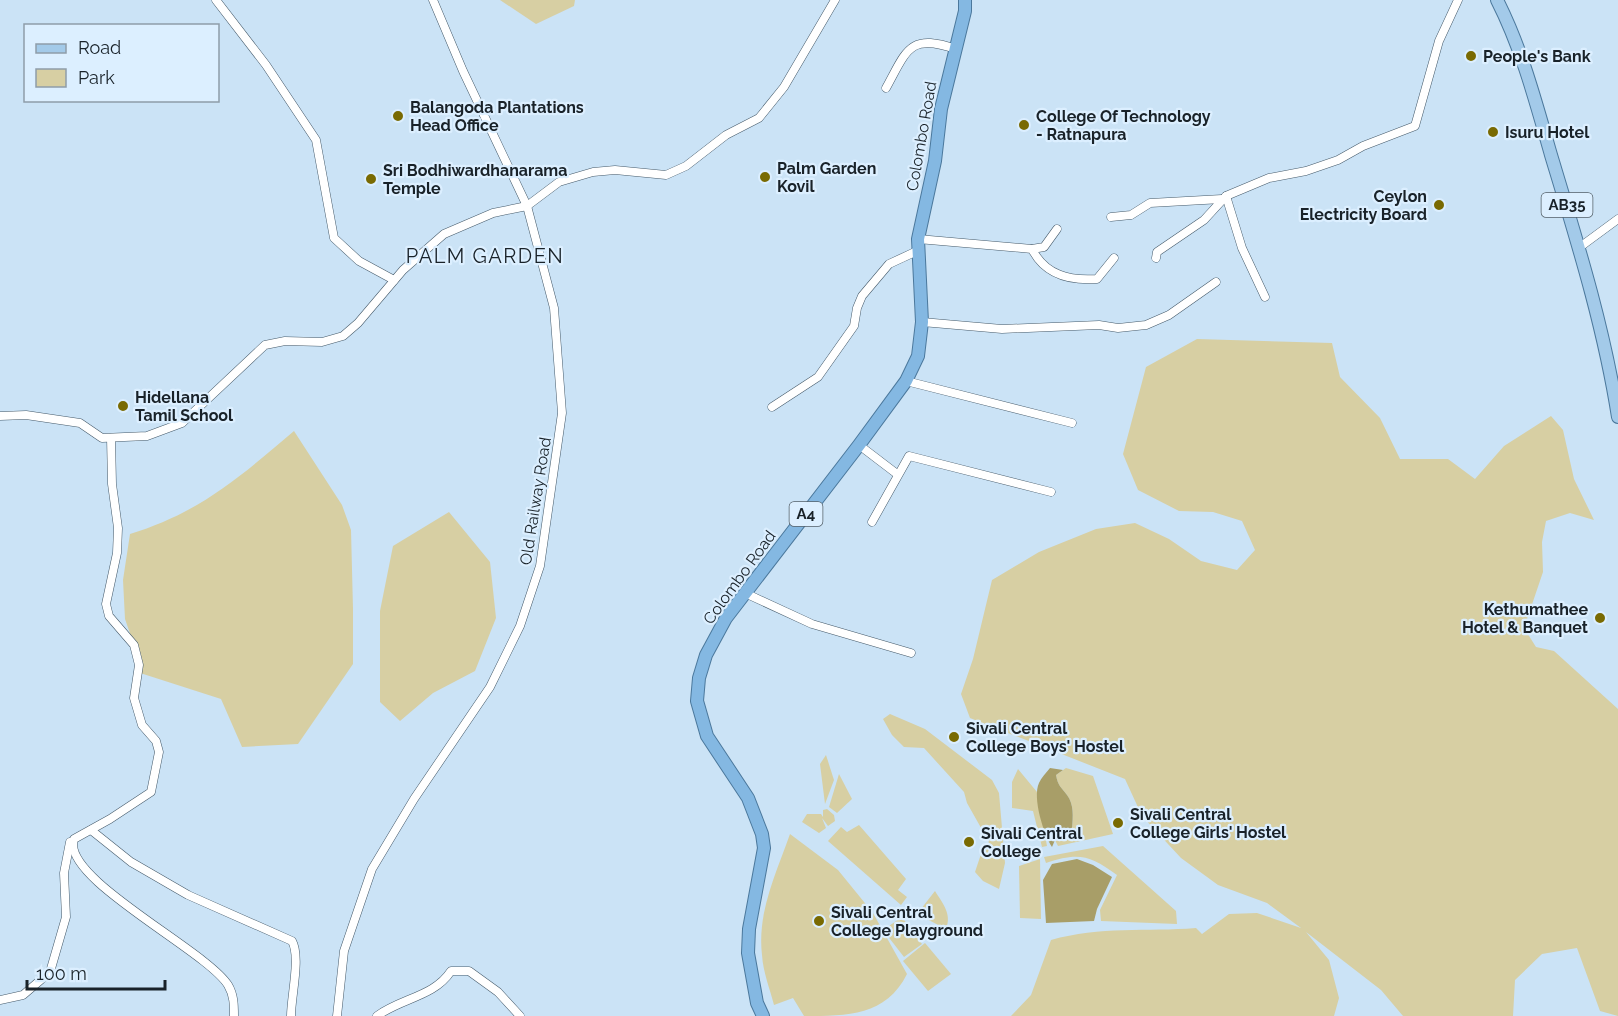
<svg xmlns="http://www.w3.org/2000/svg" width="1618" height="1016" viewBox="0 0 1618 1016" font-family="Raleway,sans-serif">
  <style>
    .green { fill: #d7cfa3 }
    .water { fill: #a89e68 }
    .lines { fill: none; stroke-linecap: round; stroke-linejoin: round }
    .minor-casing { stroke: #455a6a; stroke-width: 9 }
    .primary-casing { stroke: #4b789c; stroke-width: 14 }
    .trunk-casing { stroke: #4b789c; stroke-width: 14 }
    .minor { stroke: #fff; stroke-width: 8 }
    .primary { stroke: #a3cae9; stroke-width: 12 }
    .trunk { stroke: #84b8e2; stroke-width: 12 }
    .poi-dot { fill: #796a02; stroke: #dcefff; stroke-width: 2 }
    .labels { text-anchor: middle; stroke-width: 4.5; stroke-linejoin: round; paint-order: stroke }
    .shield { fill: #dcefff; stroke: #546069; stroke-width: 1.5 }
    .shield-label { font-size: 15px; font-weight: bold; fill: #192229 }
    .poi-label { font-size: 16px; font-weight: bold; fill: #192229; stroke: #dcefff; text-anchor: start }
    .street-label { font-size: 16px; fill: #192229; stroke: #dcefff }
    .quarter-label { font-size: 20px; letter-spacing: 1.5px; fill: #192229; stroke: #dcefff }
  </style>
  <rect width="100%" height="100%" fill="#cbe3f6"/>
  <g class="green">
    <polygon points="500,0 575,0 574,6 536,24"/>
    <path d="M1197,339L1332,343L1340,377L1380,418L1400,459H1448L1475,479L1504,446L1551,416L1563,430L1574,479L1594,520L1570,513L1546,521L1542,542L1543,572L1524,628L1536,647L1554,651L1618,709V1016L1600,1011L1577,948L1542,954L1515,980L1513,1016H1403L1381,990L1306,932L1329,960L1339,998L1334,1016H1011L1031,995L1051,940C1100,926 1147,932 1196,928L1202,934L1229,914L1257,913L1301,928L1267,903L1218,885L1181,858L1142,816L1125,779L970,718L961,694L973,659L992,580L1039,552L1096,529L1135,523L1169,539L1201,561L1237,570L1255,550L1242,521L1213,512L1179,511L1138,490L1123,454L1146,367Z"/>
    <path d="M294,431L342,505L351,530L353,609V664L298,744L242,747L221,699L137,672L134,645L125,619L123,580L130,534C199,513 240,477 294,431Z"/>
    <polygon points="449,512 490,562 496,618 475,671 433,693 400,721 380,702 380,611 393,546"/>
    <polygon points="890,714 925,729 992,780 999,793 1005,863 999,889 983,881 975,872 981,854 989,842 967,803 964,792 924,748 904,747 892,735 883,719"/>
    <polygon points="826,755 834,780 825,804 820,764"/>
    <path d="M1066,768L1093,776L1113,834L1058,846L1055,840L1072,828C1073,817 1074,804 1067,795C1061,787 1058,786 1056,775Z"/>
    <polygon points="1018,769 1037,792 1047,846 1042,847 1033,811 1012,808 1012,782"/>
    <polygon points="839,774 852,799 837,813 829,807"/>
    <polygon points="827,809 834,815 835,821 828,826 822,818 826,828 819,833 802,822 807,814 821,814 823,817 823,810"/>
    <polygon points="859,825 906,879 898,890 907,897 901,905 828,841 841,827 847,832"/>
    <path d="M790,834L838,870L873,913L907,974C886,1016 848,1016 804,1016L793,998L774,1005C770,989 763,972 762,955C757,912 776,874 790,834Z"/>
    <path d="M1103,846L1176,911L1177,924L1101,921L1100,910L1117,875C1090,855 1078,852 1046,863L1044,857Z"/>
    <polygon points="1040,859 1041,919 1020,918 1019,866"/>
    <path d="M935,891C943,904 952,914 946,929L917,914Z"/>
    <polygon points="902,917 922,944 904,957 883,930"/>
    <polygon points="925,943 951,974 928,991 903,961"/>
  </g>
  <g class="water">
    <path d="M1050,768L1063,770L1056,775C1058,786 1061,787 1067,795C1074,804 1073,817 1072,828L1055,840L1052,847C1044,835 1032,798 1039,783C1041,778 1046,773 1050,768Z"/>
    <polygon points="1077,859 1093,865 1112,877 1097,909 1094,921 1046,923 1043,880 1052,864"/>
  </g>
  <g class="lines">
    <g class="minor-casing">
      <g id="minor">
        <polyline points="216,0 266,65 316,140 334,238 359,261 394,280"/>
        <path d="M886,88C907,50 909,33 956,49"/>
        <polyline points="1226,196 1242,248 1265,297"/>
        <polyline points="1111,217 1131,215 1150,203 1222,199"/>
        <path d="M918,239L1032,249C1045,275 1069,281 1097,279L1114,258"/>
        <polyline points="1580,247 1618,219"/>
        <polyline points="1032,249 1044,247 1057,229"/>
        <polyline points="1156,258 1157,252 1204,220 1226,196 1269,178 1306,171 1338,160 1363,146 1415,126 1439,41 1458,0"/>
        <polyline points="922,322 1002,329 1099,325 1118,328 1146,325 1169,315 1216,282"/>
        <polyline points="906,381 1072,423"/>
        <polyline points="772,407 818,377 854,326 857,308 862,296 889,264 917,251"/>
        <polyline points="0,416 26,415 80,423 102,438 147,436 182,423 265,345 285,341 322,342 343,336 358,323 403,270 444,234 493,213 527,206 559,182 593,172 615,170 666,175 686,166 726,135 759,118 784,87 835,0"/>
        <path d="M111,438L112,484L118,528L117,553L106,604L109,616L134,645L139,665L134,698L142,725L156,741L159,752L151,792L110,819L74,839C60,878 206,950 228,985C234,995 234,1005 234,1016"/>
        <polyline points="859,445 897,474"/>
        <polyline points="872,522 909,456 1051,492"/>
        <polyline points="747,594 812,624 911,653"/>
        <path d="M91,830L131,862L188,895L292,941C301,957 291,996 291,1016"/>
        <polyline points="0,1000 23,995 50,972 66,917 64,873 70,842"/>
        <polyline points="337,1016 344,951 372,869 414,799 490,687 520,626 540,566 562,413 554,308 527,206 463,71 433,0"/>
        <path d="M377,1016C401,998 434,997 451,971H469L498,992L520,1016"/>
      </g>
    </g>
    <g class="primary-casing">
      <path id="primary" d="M1497,0C1522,49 1536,103 1551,155C1577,241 1604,327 1618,417"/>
    </g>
    <g class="trunk-casing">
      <polyline id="trunk" points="763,1016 757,1003 748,953 749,929 764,848 762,834 748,798 707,736 697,701 699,678 706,655 726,618 859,445 906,381 918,356 922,322 918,239 935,161 941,109 965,11 965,0"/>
    </g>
    <use href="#minor" class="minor"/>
    <use href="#primary" class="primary"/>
    <use href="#trunk" class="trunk"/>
  </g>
  <g class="poi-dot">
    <circle cx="1471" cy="56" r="6"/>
    <circle cx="398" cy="116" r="6"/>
    <circle cx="1024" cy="125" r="6"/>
    <circle cx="1493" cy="132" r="6"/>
    <circle cx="765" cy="177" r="6"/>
    <circle cx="371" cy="179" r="6"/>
    <circle cx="1439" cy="205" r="6"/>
    <circle cx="123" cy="406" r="6"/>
    <circle cx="1600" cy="618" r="6"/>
    <circle cx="954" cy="737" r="6"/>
    <circle cx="1118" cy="823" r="6"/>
    <circle cx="969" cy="842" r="6"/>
    <circle cx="819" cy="921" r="6"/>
  </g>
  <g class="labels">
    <g class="shield">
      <rect x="1541.5" y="193" width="51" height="24" rx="4.5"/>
      <rect x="789.5" y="502" width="33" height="24" rx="4.5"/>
    </g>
    <g class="shield-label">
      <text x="1567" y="210">AB35</text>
      <text x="806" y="519">A4</text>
    </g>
    <g class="poi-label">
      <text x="1483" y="62">People's Bank</text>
      <text x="410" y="113">Balangoda Plantations<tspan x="410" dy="18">Head Office</tspan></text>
      <text x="1036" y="122">College Of Technology<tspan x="1036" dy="18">- Ratnapura</tspan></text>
      <text x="1505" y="138">Isuru Hotel</text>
      <text x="777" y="174">Palm Garden<tspan x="777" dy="18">Kovil</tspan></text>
      <text x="383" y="176">Sri Bodhiwardhanarama<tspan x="383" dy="18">Temple</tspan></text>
      <text x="1427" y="202" text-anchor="end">Ceylon<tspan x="1427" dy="18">Electricity Board</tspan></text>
      <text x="135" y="403">Hidellana<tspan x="135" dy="18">Tamil School</tspan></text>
      <text x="1588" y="615" text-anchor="end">Kethumathee<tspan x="1588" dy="18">Hotel &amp; Banquet</tspan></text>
      <text x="966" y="734">Sivali Central<tspan x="966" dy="18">College Boys' Hostel</tspan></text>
      <text x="1130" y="820">Sivali Central<tspan x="1130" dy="18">College Girls' Hostel</tspan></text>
      <text x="981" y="839">Sivali Central<tspan x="981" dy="18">College</tspan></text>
      <text x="831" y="918">Sivali Central<tspan x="831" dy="18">College Playground</tspan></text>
    </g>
    <g class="street-label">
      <text transform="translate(921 136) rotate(-80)" y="6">Colombo Road</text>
      <text transform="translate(535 501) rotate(-81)" y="6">Old Railway Road</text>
      <text transform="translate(739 577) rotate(-54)" y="6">Colombo Road</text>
    </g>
    <g class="quarter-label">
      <text x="485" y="263">PALM GARDEN</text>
    </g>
  </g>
  <rect x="24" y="24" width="195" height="78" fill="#dcefff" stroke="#8e9da9" stroke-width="1.5"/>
  <rect x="36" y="44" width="30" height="9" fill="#a3cae9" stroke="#8e9da9" stroke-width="1.5"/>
  <text x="78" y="54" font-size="18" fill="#192229">Road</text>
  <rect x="36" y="69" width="30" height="18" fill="#d7cfa3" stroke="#8e9da9" stroke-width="1.5"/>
  <text x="78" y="84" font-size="18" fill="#192229">Park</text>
  <path d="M27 980v9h138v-9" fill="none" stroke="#192229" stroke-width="3"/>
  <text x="36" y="980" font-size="18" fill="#192229" stroke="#dcefff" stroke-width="4.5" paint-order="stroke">100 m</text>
</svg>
